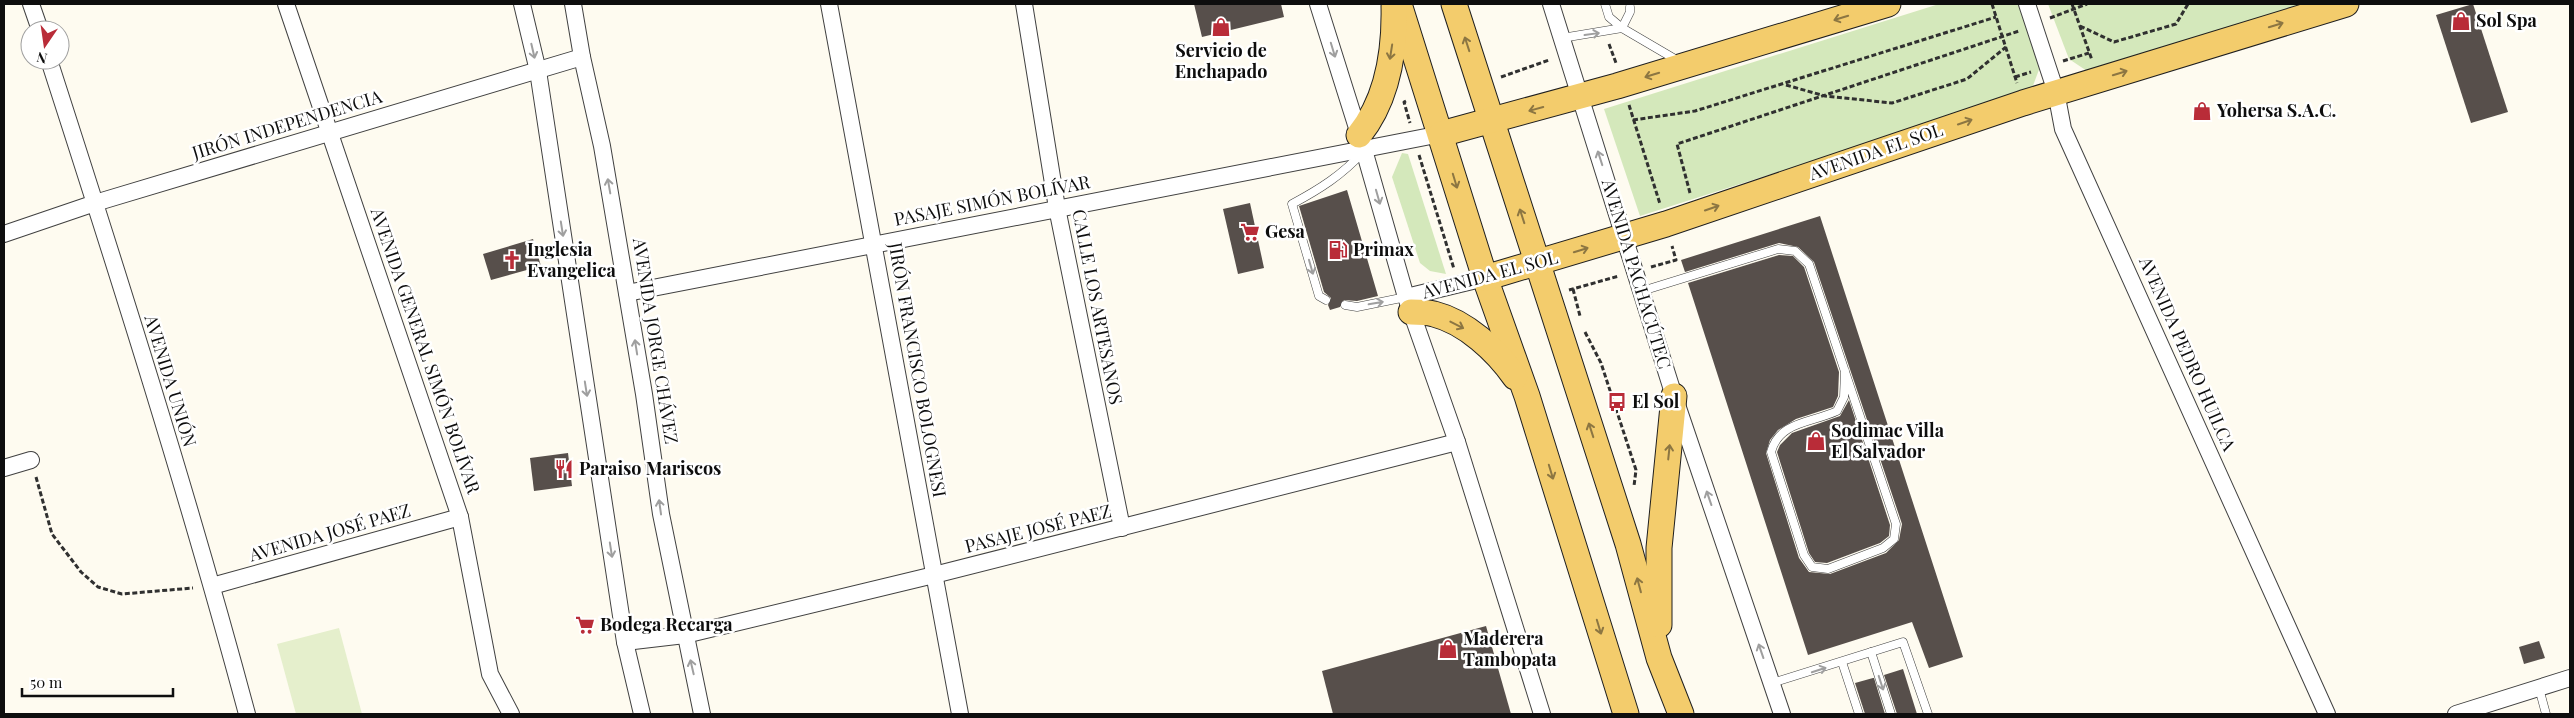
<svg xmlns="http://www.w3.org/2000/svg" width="2574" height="718" viewBox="0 0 2574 718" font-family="'Playfair Display',serif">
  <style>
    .green { fill: #d4e8bb }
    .pitch { fill: #e5efcc }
    .building { fill: #574f4b }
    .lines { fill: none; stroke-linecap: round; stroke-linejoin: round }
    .service-casing { stroke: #414141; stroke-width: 9 }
    .minor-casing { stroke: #414141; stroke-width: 18 }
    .primary-casing { stroke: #1f1f1f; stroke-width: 27 }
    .path { stroke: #303030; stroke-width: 3; stroke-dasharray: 5 2.5; stroke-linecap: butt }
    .service { stroke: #fff; stroke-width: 8 }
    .minor { stroke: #fff; stroke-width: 16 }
    .primary { stroke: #f3cc6c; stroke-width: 25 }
    .oneway { stroke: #8c7642 }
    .oneway2 { stroke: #9f9f9f }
    .labels { text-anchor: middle; stroke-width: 5; stroke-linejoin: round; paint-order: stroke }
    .poi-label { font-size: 18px; font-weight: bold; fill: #0e0e0e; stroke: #fff; text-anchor: start }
    .street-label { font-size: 18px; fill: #0e0e0e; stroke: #fff }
  </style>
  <rect width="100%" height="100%" fill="#fefbf0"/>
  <g class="green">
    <polygon points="1939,4 2018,4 2040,67 2031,91 1640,216 1604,109"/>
    <polygon points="2048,4 2311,4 2090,73 2069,59"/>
    <polygon points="1402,153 1408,154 1446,274 1430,271 1420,263 1392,177"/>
  </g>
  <polygon class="pitch" points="339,628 362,714 296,714 277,644"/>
  <g class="building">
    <polygon points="1194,4 1281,4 1284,17 1202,37"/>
    <polygon points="2473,4 2508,112 2471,123 2436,15"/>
    <polygon points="1347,190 1378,296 1357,301 1344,300 1340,307 1330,310 1328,305 1331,298 1324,292 1299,206"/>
    <polygon points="1250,203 1264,268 1238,274 1223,209"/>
    <polygon points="1820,216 1963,657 1929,668 1912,622 1808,655 1688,283 1779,255 1793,256 1804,267 1839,372 1838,396 1833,407 1796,419 1778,430 1770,440 1766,453 1799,558 1809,572 1830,574 1886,553 1899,540 1902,524 1814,262 1798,247 1779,243 1685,272 1681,260"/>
    <polygon points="533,239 541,266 491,280 483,254"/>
    <polygon points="1849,400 1890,525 1889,536 1880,543 1827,563 1815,562 1809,553 1777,452 1780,445 1792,433 1840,416"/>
    <polygon points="568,453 572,486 534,491 530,458"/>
    <polygon points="1486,626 1511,714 1333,714 1322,671"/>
    <polygon points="2539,641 2545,658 2524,664 2519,647"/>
    <polygon points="1903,669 1917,714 1897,714 1884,675"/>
    <polygon points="1873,678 1874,678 1885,714 1865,714 1855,683"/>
  </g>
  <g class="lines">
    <g class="service-casing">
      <g id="service">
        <polyline points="1605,4 1609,17 1622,28 1680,62"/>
        <polyline points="1562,38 1622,28 1630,12 1630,7"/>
        <path d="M1642,291L1778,249L1795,251L1809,264L1896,524L1894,539L1883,548L1828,569L1812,567L1804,555L1771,452C1779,421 1812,423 1837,411L1844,397L1845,371"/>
        <path d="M1326,300L1319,296L1292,204C1320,189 1342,175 1363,152"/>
        <polyline points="1345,305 1357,307 1406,297"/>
        <polyline points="1871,652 1891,714"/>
        <polyline points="1842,662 1859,714"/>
        <polyline points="1772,683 1903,642 1928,714"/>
        <polyline points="2539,688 2546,714"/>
      </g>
    </g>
    <g class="minor-casing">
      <g id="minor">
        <polyline points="31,4 40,30"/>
        <polyline points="286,4 460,517 490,674 511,714"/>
        <polyline points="522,4 538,71 625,642 642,714"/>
        <polyline points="573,4 582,57 602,146 644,394 661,514 702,714"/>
        <polyline points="829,4 960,714"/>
        <polyline points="1024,4 1057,208 1122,528"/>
        <polyline points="1318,4 1364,150 1406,297 1457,442 1542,714"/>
        <polyline points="1551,4 1674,396 1782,714"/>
        <polyline points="2027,4 2056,92 2063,129 2327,714"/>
        <path d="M49,60C119,277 188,494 247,714"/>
        <polyline points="4,234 95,203 582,57"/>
        <polyline points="627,293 1441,134"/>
        <polyline points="1406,297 1485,278"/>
        <polyline points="4,468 31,460"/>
        <polyline points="212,586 460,517"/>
        <polyline points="625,642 685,635 934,575 1457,442"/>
        <polyline points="2456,714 2570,678"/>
      </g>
    </g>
    <g class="primary-casing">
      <g id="primary">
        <polyline points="1399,4 1485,278 1527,396 1626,714"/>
        <polyline points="1454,4 1628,544 1659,658 1681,714"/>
        <polyline points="1441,134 1617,86 1888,4"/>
        <path d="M1359,135C1388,99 1395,51 1394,6"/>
        <polyline points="1485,278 1666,224 2023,103 2346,4"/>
        <path d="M1411,312C1419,312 1427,312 1434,314C1466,322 1497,351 1515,377"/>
        <polyline points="1659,625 1659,548 1674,396"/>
      </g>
    </g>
    <g class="path">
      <polyline points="1992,4 2017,83"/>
      <polyline points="2072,4 2092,60"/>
      <polyline points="2050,18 2087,4"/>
      <polyline points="2080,26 2114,42 2176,24 2188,4"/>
      <polyline points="1609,44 1616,63"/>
      <polyline points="2063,61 2089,53"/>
      <polyline points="1501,77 1549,60"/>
      <polyline points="2015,77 2031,72"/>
      <polyline points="1786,85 1825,96 1892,103 1967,79 2006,47"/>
      <polyline points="1406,101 1404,102 1410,123"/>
      <polyline points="1629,105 1660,204"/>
      <polyline points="1633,120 1695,111 1996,17"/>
      <polyline points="1419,155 1454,269"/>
      <polyline points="1690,193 1677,144 2019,31"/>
      <polyline points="1651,267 1676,260 1672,246"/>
      <polyline points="1573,289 1580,316"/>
      <polyline points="1569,290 1619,276"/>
      <polyline points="1585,332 1601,363 1636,470 1634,486"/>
      <polyline points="36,477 52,534 81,572 98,587 122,594 193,588"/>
    </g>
    <use href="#service" class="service"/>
    <use href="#minor" class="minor"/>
    <use href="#primary" class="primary"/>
  </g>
  <defs><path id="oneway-shaft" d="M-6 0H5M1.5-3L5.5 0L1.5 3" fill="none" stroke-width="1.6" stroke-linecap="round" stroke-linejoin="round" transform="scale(1.25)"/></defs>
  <g class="oneway">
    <use href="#oneway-shaft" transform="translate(1841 18) rotate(163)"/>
    <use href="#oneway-shaft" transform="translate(2276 25) rotate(-17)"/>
    <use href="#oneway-shaft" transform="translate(1467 44) rotate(-108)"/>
    <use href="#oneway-shaft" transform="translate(1391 52) rotate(99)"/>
    <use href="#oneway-shaft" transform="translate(2120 73) rotate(-17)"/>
    <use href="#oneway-shaft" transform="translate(1652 75) rotate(163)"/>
    <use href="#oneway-shaft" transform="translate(1536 109) rotate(165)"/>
    <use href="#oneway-shaft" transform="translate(1965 122) rotate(-19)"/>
    <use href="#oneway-shaft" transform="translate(1455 181) rotate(73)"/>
    <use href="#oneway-shaft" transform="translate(1712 208) rotate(-19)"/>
    <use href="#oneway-shaft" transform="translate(1522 216) rotate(-108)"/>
    <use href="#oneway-shaft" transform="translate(1581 250) rotate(-17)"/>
    <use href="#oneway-shaft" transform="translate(1457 325) rotate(27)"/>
    <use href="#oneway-shaft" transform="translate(1591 430) rotate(-108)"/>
    <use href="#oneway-shaft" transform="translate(1669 452) rotate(-84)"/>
    <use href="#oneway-shaft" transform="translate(1551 472) rotate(73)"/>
    <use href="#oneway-shaft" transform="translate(1639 585) rotate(-105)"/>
    <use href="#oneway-shaft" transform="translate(1599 627) rotate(73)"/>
  </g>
  <g class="oneway2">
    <use href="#oneway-shaft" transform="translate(1592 34) rotate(-8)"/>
    <use href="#oneway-shaft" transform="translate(1333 50) rotate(73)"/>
    <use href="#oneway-shaft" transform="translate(533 51) rotate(77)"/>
    <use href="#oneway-shaft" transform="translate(1600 158) rotate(-108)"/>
    <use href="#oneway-shaft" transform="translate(609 186) rotate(-100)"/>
    <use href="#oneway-shaft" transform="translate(1378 197) rotate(74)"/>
    <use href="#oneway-shaft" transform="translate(562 229) rotate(81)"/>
    <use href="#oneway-shaft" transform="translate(1311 267) rotate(74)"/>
    <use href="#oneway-shaft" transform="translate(1376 303) rotate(-10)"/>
    <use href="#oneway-shaft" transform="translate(636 347) rotate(-99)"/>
    <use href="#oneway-shaft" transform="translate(586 389) rotate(81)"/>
    <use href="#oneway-shaft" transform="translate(1709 498) rotate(-109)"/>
    <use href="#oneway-shaft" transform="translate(660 507) rotate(-98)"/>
    <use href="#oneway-shaft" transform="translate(611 550) rotate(81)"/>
    <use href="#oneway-shaft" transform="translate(1761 651) rotate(-109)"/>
    <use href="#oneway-shaft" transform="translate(692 667) rotate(-103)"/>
    <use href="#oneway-shaft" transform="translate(1819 670) rotate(-18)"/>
    <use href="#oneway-shaft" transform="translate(1881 683) rotate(72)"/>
  </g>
  <defs>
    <g id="shop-bare" transform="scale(1.5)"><path d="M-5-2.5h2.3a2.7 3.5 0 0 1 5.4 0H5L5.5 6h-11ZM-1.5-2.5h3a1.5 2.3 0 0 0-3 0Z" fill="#b92c38" stroke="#fff" stroke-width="2.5" paint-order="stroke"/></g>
    <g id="supermarket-bare" transform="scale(1.5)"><path d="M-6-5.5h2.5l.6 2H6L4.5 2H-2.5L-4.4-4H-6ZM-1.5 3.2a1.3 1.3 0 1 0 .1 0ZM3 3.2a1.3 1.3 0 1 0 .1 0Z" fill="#b92c38" stroke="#fff" stroke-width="2.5" paint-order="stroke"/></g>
    <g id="fuel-bare" transform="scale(1.5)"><path d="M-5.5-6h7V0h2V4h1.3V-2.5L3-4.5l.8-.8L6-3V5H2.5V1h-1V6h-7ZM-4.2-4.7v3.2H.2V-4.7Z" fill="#b92c38" stroke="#fff" stroke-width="2.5" paint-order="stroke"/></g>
    <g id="church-bare" transform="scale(1.5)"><path d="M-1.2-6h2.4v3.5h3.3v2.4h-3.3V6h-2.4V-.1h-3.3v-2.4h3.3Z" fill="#b92c38" stroke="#fff" stroke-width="2.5" paint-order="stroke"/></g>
    <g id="bus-bare" transform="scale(1.5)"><path d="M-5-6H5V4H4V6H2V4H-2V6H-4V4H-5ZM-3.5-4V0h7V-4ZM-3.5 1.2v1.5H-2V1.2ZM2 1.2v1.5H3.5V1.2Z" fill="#b92c38" stroke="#fff" stroke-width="2.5" paint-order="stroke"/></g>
    <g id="restaurant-bare" transform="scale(1.5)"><path d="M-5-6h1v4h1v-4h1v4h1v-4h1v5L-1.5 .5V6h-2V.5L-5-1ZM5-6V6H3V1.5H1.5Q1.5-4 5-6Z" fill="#b92c38" stroke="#fff" stroke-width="2.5" paint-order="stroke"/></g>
  </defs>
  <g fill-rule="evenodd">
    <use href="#shop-bare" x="2461" y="21"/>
    <use href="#shop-bare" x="1221" y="27"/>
    <use href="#shop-bare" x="2202" y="111"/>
    <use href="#supermarket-bare" x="1250" y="232"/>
    <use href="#fuel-bare" x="1338" y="250"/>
    <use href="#church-bare" x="512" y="260"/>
    <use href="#bus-bare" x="1617" y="402"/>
    <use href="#shop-bare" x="1816" y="441"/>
    <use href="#restaurant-bare" x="564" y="469"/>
    <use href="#supermarket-bare" x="585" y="625"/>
    <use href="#shop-bare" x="1448" y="649"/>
  </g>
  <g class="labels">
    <g class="poi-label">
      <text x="2476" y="27">Sol Spa</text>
      <text x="1221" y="57" text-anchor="middle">Servicio de<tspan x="1221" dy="21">Enchapado</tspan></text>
      <text x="2217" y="117">Yohersa S.A.C.</text>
      <text x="1265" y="238">Gesa</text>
      <text x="527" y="256">Inglesia<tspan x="527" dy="21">Evangelica</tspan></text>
      <text x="1353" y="256">Primax</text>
      <text x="1632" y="408">El Sol</text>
      <text x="1831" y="437">Sodimac Villa<tspan x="1831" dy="21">El Salvador</tspan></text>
      <text x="579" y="475">Paraiso Mariscos</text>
      <text x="600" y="631">Bodega Recarga</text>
      <text x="1463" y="645">Maderera<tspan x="1463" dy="21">Tambopata</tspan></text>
    </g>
    <g class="street-label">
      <text transform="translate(287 125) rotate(-17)" y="6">JIRÓN INDEPENDENCIA</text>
      <text transform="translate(1876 152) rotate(-19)" y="6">AVENIDA EL SOL</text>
      <text transform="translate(992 201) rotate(-11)" y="6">PASAJE SIMÓN BOLÍVAR</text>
      <text transform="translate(1636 274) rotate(73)" y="6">AVENIDA PACHACÚTEC</text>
      <text transform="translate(1490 275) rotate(-15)" y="6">AVENIDA EL SOL</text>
      <text transform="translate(1097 307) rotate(79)" y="6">CALLE LOS ARTESANOS</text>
      <text transform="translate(655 341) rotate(81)" y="6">AVENIDA JORGE CHÁVEZ</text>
      <text transform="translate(425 351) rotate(71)" y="6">AVENIDA GENERAL SIMÓN BOLÍVAR</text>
      <text transform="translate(2187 354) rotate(66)" y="6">AVENIDA PEDRO HUILCA</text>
      <text transform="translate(917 370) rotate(80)" y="6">JIRÓN FRANCISCO BOLOGNESI</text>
      <text transform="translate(170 381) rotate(73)" y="6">AVENIDA UNIÓN</text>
      <text transform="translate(1038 529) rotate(-14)" y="6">PASAJE JOSÉ PAEZ</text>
      <text transform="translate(330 533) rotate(-16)" y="6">AVENIDA JOSÉ PAEZ</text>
    </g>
  </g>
  <rect width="2574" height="718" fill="none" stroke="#0e0e0e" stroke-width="10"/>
  <g transform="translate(45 45) rotate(193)"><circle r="24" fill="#ffffff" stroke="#9f9f9f"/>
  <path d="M0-4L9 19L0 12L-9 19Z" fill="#b92c38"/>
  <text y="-8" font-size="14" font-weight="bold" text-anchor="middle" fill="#0e0e0e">N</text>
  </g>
  <path d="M22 688v8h151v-8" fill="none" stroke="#0e0e0e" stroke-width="2.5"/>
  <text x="30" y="688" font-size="15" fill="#0e0e0e" stroke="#ffffff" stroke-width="4" paint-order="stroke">50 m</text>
</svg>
